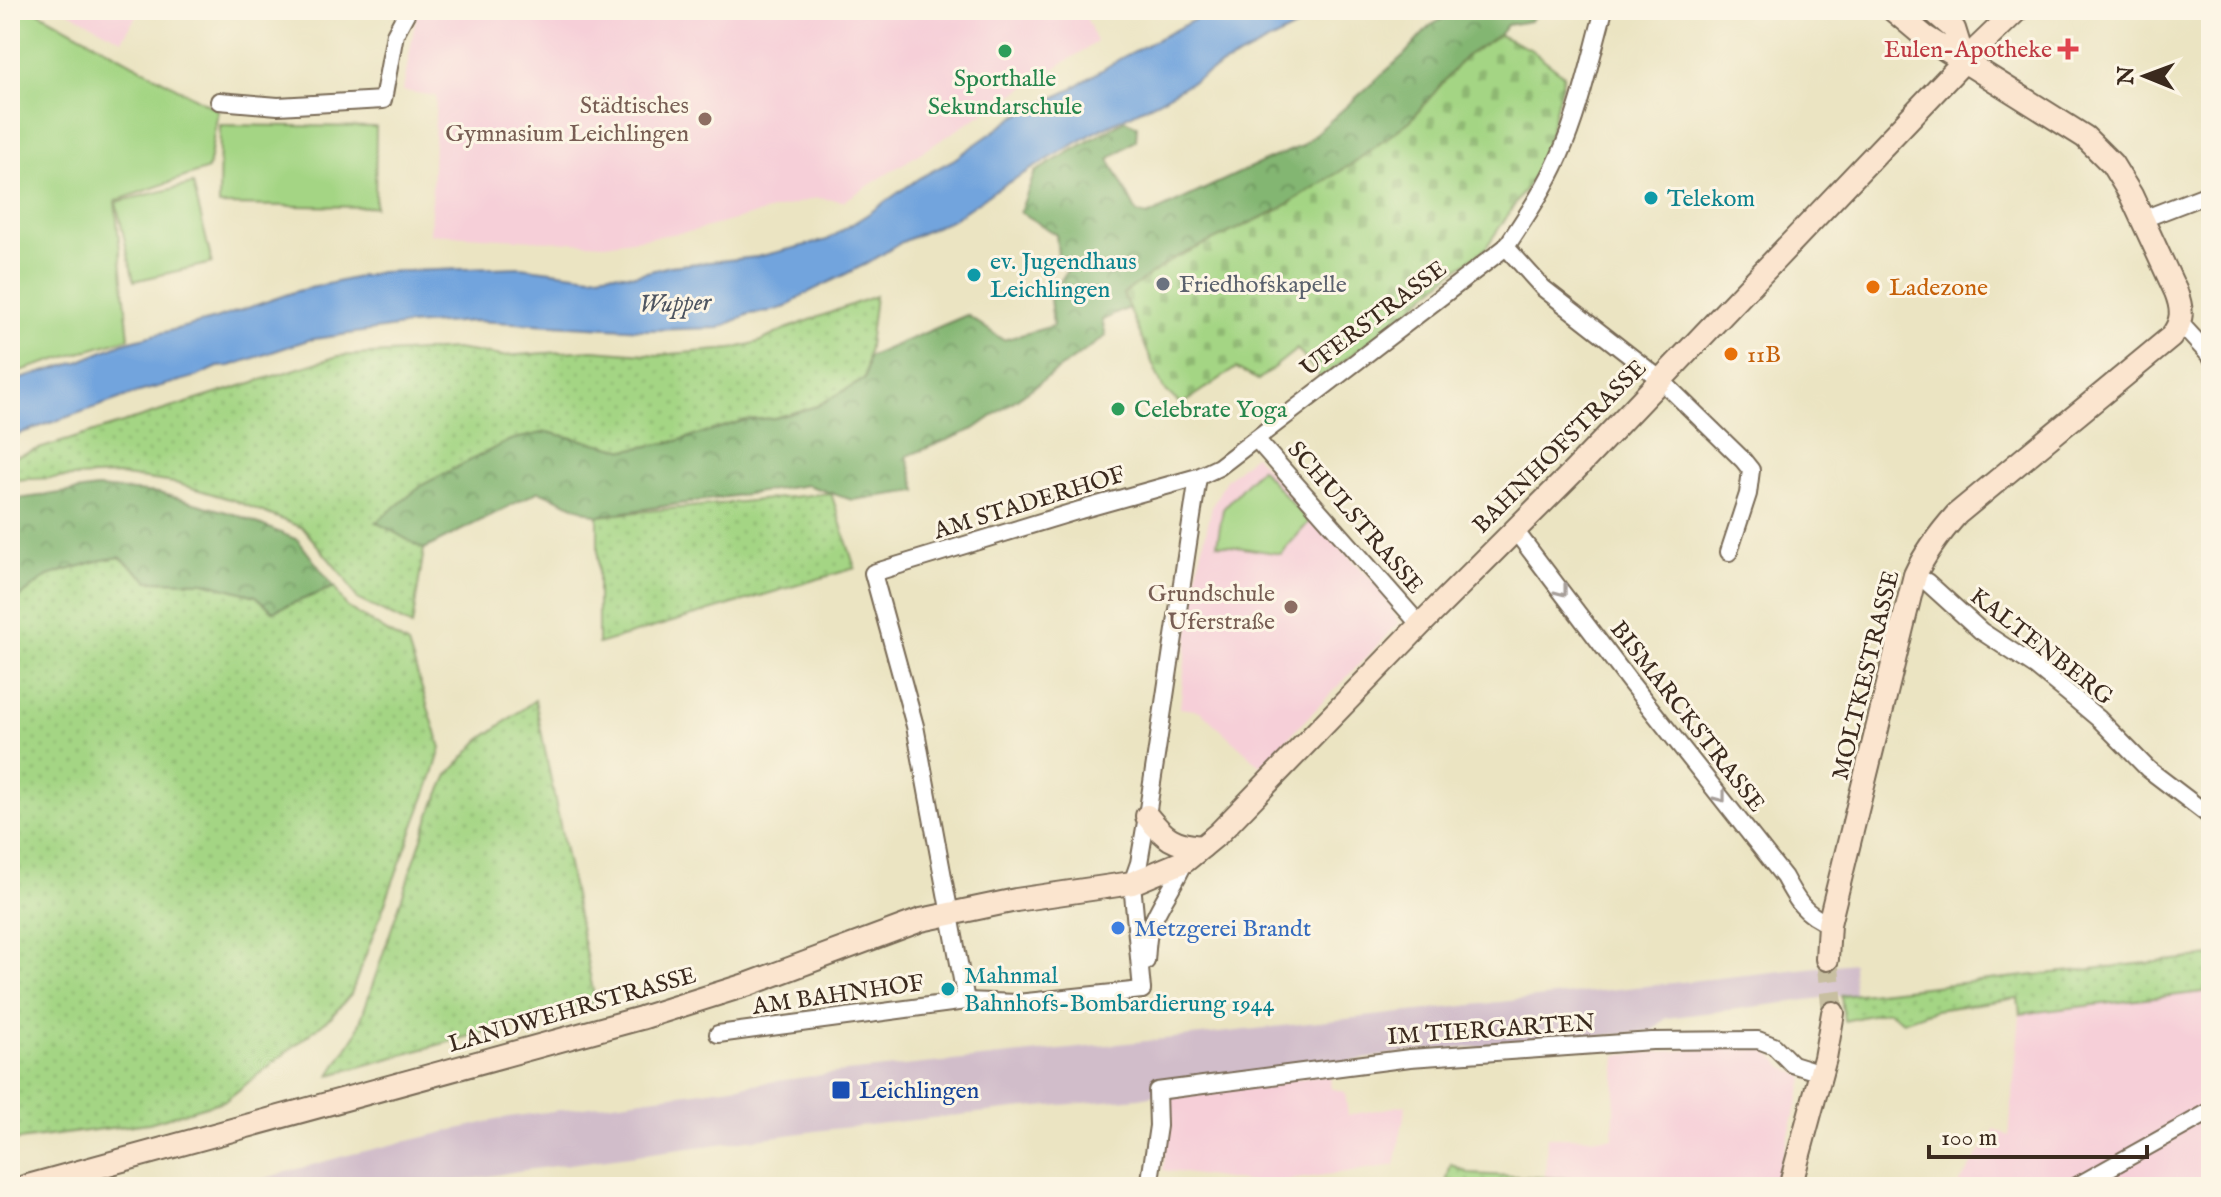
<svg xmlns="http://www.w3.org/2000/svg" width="2221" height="1197" viewBox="0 0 2221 1197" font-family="'IM FELL English',serif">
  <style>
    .built { fill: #f6cfd8 }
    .industrial { fill: #d1bdca }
    .grass { fill: url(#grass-dots); stroke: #708051; stroke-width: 2 }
    .forest { fill: url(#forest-crowns); stroke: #5f7048; stroke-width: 2 }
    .cemetery { fill: url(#cemetery-stones); stroke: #708051; stroke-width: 2 }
    .green { fill: #a4d584; stroke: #708051; stroke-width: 2 }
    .water { fill: #72a4dd; stroke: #56677e; stroke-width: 2 }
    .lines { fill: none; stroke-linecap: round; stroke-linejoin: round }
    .secondary-tunnel { stroke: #c8bfa1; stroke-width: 22; stroke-dasharray: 22 11; stroke-linecap: butt }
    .street-casing { stroke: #796b57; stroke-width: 20 }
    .secondary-casing { stroke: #796b57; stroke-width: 26 }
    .street { stroke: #fff; stroke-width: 16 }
    .secondary { stroke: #fbe5cf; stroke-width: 22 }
    .oneway { stroke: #a79f9a }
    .health-dot { fill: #e0444e; stroke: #fcf5e5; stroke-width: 3 }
    .leisure-dot { fill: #2e9e5b; stroke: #fcf5e5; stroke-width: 3 }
    .education-dot { fill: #8d6e63; stroke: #fcf5e5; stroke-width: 3 }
    .culture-dot { fill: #0f9aa8; stroke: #fcf5e5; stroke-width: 3 }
    .worship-dot { fill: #6b7280; stroke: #fcf5e5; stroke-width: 3 }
    .food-dot { fill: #e8710a; stroke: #fcf5e5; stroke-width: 3 }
    .shop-dot { fill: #3f7fe0; stroke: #fcf5e5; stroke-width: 3 }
    .transit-dot { fill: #1a4fb4; stroke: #fcf5e5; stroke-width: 3 }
    .labels { text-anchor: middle; stroke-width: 6; stroke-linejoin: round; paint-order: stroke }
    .health-label { font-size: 24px; fill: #be3a42; stroke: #fcf5e5; text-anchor: end }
    .leisure-label { font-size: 24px; fill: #27864d; stroke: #fcf5e5 }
    .education-label { font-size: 24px; fill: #785e54; stroke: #fcf5e5; text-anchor: end }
    .culture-label { font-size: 24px; fill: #0d838f; stroke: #fcf5e5; text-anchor: start }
    .worship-label { font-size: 24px; fill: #5b616d; stroke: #fcf5e5; text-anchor: start }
    .food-label { font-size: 24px; fill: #c56008; stroke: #fcf5e5; text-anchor: start }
    .street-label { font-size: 24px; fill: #3b2a1e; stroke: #fcf5e5 }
    .shop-label { font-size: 24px; fill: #366cbe; stroke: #fcf5e5; text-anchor: start }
    .transit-label { font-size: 24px; fill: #164399; stroke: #fcf5e5; text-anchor: start }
    .water-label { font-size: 26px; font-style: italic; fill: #4e5561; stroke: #fcf5e5 }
  </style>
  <defs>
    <pattern id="grass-dots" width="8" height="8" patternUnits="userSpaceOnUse" patternTransform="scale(2)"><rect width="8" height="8" fill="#a4d584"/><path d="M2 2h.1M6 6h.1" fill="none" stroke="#8eb772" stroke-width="1.8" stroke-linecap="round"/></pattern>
    <pattern id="forest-crowns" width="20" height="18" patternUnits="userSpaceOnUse" patternTransform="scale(2)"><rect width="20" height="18" fill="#83b672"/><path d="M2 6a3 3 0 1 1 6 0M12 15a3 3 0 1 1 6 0" fill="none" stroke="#6c945d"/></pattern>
    <pattern id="cemetery-stones" width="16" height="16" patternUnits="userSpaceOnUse" patternTransform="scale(2)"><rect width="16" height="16" fill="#a4d584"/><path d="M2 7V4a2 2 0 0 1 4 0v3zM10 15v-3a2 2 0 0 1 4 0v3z" fill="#8eb772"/></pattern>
  </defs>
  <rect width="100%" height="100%" fill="#fcf5e5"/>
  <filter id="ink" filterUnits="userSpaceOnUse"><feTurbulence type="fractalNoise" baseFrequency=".0125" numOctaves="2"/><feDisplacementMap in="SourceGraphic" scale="16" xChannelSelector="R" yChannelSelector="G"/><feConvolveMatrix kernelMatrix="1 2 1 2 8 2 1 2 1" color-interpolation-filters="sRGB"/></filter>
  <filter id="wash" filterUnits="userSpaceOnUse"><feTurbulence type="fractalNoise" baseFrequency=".006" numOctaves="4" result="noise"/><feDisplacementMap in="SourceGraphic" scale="32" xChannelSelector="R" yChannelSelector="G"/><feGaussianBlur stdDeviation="1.8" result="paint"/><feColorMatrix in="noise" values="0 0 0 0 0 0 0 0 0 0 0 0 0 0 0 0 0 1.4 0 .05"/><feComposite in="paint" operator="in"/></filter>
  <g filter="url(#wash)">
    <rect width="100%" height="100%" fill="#ebe4c2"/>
    <g class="built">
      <polygon points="65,10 140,10 122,40"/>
      <polygon points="417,10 1083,10 1097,42 844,201 817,198 693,231 605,244 430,234 436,96 403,91"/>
      <polygon points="1254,455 1330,537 1383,591 1399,623 1261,766 1200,711 1180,708 1193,589 1212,506 1226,480"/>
      <polygon points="2211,991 2211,1187 1957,1187 1995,1129 2009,1136 2020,1014"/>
      <polygon points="1739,1046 1764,1048 1784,1067 1805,1077 1774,1187 1620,1187 1620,1182 1545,1178 1547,1137 1613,1138 1616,1055"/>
      <polygon points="1330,1075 1331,1088 1345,1092 1348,1115 1406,1105 1395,1165 1262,1184 1163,1170 1172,1092"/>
    </g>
    <polygon class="industrial" points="1853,963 1854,994 1666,1018 1652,1031 1532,1043 1406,1052 1139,1098 1015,1109 831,1129 518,1171 429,1187 233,1187 344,1156 509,1117 836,1073 1137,1042"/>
    <g class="grass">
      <polygon points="875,296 865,379 817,406 775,418 746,420 677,441 626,450 547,432 377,522 424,549 412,626 357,599 344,577 303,528 233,500 175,483 117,475 10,480 10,458 338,356 455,349 502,356 593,350 658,355 732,349 759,342 786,329"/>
      <polygon points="831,493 855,568 598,644 598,516"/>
      <polygon points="120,557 149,581 204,582 256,596 273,611 334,587 347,607 408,645 441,748 433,775 351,994 332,1016 226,1100 149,1123 10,1141 10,604 47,576 97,561"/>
      <polygon points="535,700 595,1001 330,1075 356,1034 430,814 448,775 479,741"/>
      <polygon points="2211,956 2211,991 2020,1014 2018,998 1935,1010 1903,1021 1888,1011 1844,1021 1841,996"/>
      <polygon points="1451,1164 1470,1174 1620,1181 1620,1187 1445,1187"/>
    </g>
    <g class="forest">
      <polygon points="1458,10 1542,10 1530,21 1507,25 1499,35 1465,57 1410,121 1352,164 1280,209 1173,259 1123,294 1129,308 1102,320 1106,336 974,429 907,456 917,491 852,500 807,485 598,516 539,491 424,549 376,522 424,484 510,440 547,432 626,450 677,441 746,420 775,418 817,406 865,379 868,357 967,315 1003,340 1053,326 1050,298 1068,269 1058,256 1056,234 1020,212 1035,172 1125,120 1137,126 1136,140 1109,159 1137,213 1147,216 1267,160 1302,146 1404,55 1430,26"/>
      <polygon points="97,488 159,493 237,515 298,540 334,587 273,611 256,596 204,582 149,581 120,557 97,561 48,576 10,604 10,500"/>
    </g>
    <polygon class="cemetery" points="1499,35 1530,49 1564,75 1542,164 1485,249 1450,274 1394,323 1321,378 1297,349 1258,380 1236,368 1181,405 1163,388 1123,294 1173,259 1280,209 1352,164 1410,121 1465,57"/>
    <g class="green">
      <polygon points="10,10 35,10 218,110 208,169 115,201 129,338 10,374"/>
      <polygon points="220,125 376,127 375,207 219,205"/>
      <polygon points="193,184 212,263 134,281 116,202"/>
      <polygon points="1260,468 1309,522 1281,554 1217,544 1223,509"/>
    </g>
    <polygon class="water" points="1213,10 1330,10 1211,71 1158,101 1099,130 994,191 953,219 902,242 868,263 803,295 786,307 768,312 749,314 719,328 645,330 475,321 409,325 308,340 230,366 218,367 198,376 139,392 10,437 10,382 78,362 123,343 215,319 297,291 380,272 520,267 591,276 611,273 635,275 670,266 757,257 827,240 868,214 919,178 953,160 1016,116 1068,91 1121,58"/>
  </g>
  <g filter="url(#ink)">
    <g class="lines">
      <polyline class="secondary-tunnel" points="1827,959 1833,1013"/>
      <g class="street-casing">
        <g id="street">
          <polyline points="219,101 278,106 383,100 395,34 408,10"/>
          <polyline points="2208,194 2211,167"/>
          <polyline points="2143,219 2208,194 2211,194"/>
          <polyline points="1506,247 1543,288 1661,380 1743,460 1751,470 1748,494 1729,552"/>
          <polyline points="2180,323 2211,357"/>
          <polyline points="1256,439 1420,625"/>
          <path d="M1514,529L1629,681L1784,877C1797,901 1804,914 1829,924"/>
          <polyline points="1915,577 1927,582 1981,631 2036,667 2068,693 2099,719 2148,769 2211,817"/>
          <path d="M1146,961C1147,951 1147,939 1150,929C1158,905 1175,885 1185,861"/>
          <polyline points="1142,990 1132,883 1139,863 1147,816 1198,477"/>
          <path d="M966,1001L915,726L873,573L1080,510L1198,477L1219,467L1506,247C1525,218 1545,189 1559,157C1579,113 1591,57 1604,10"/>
          <polyline points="718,1034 966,1001 1017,1003 1142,990"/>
          <polyline points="1149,1187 1158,1126 1157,1091 1410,1058 1652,1041 1758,1040 1774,1046 1792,1064 1821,1073"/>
          <polyline points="2075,1187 2211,1111"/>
        </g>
      </g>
      <g class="secondary-casing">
        <g id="secondary">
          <polyline points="1932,10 1954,29 1964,61"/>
          <path d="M1147,816C1165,838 1173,845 1202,847"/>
          <path d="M1827,959L1829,924L1915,575C1926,551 1940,533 1957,514L2171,337C2183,322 2183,310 2176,292L2131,195L2112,164L2085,137L1924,36L1893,10"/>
          <polyline points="24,1187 641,1018 749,984 921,920 1016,900 1132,883 1185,861 1219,833 1420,625 1574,471 1964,61 2017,10"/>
          <polyline points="1790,1187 1825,1058 1833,1013"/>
        </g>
      </g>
      <use href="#street" class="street"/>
      <use href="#secondary" class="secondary"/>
    </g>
    <defs><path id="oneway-chevron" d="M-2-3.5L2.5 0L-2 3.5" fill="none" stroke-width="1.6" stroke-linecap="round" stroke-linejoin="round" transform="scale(2)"/></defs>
    <g class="oneway">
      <use href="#oneway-chevron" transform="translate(1562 591) rotate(52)"/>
      <use href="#oneway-chevron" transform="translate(1721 797) rotate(52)"/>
    </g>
  </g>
  <path class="health-dot" d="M2064 37h8v8h8v8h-8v8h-8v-8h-8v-8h8z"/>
  <g class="leisure-dot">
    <circle cx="1005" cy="51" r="8"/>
    <circle cx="1118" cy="409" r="8"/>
  </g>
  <g class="education-dot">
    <circle cx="705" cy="119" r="8"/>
    <circle cx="1291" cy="607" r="8"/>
  </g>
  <g class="culture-dot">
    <circle cx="1651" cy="198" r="8"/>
    <circle cx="974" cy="275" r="8"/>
    <circle cx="948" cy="989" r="8"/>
  </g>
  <circle class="worship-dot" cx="1163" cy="284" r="8"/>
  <g class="food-dot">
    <circle cx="1873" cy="287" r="8"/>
    <circle cx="1731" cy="354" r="8"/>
  </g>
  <circle class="shop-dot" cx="1118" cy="928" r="8"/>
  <rect class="transit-dot" x="831" y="1080" width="20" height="20" rx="4"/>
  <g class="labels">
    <g class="health-label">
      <text x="2052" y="57">Eulen-Apotheke</text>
    </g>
    <g class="leisure-label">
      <text x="1005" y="86">Sporthalle<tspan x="1005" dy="28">Sekundarschule</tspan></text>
      <text x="1134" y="417" text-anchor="start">Celebrate Yoga</text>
    </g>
    <g class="education-label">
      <text x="689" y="113">Städtisches<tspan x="689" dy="28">Gymnasium Leichlingen</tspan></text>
      <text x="1275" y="601">Grundschule<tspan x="1275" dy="28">Uferstraße</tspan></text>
    </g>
    <g class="culture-label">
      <text x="1667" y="206">Telekom</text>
      <text x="990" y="269">ev. Jugendhaus<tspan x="990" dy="28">Leichlingen</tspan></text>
      <text x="964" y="983">Mahnmal<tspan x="964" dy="28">Bahnhofs-Bombardierung 1944</tspan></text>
    </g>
    <g class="worship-label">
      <text x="1179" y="292">Friedhofskapelle</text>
    </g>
    <g class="food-label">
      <text x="1889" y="295">Ladezone</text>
      <text x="1747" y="362">11B</text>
    </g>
    <g class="street-label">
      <text transform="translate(1373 318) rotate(-37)" y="8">UFERSTRASSE</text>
      <text transform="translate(1559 446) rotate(-45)" y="8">BAHNHOFSTRASSE</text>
      <text transform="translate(1029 502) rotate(-17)" y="8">AM STADERHOF</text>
      <text transform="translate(1356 517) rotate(49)" y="8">SCHULSTRASSE</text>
      <text transform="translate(2042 646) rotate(38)" y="8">KALTENBERG</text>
      <text transform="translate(1865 675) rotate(-76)" y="8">MOLTKESTRASSE</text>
      <text transform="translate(1688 716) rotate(52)" y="8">BISMARCKSTRASSE</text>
      <text transform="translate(838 994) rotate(-8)" y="8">AM BAHNHOF</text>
      <text transform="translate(572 1009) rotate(-16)" y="8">LANDWEHRSTRASSE</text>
      <text transform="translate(1491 1029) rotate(-4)" y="8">IM TIERGARTEN</text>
    </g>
    <g class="shop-label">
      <text x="1134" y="936">Metzgerei Brandt</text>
    </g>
    <g class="transit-label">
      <text x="859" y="1098">Leichlingen</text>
    </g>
    <g class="water-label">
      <text transform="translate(675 302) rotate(-2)" y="9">Wupper</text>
    </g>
  </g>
  <rect width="2221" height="1197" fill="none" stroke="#fcf5e5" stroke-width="40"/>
  <g transform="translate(2145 76) rotate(271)" stroke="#fcf5e5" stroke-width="6" paint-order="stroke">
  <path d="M0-6L14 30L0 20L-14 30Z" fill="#3b2a1e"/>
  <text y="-12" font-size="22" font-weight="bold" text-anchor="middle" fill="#3b2a1e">N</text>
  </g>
  <path d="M1929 1145v12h218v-12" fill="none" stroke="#3b2a1e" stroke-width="4"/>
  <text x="1941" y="1145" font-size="24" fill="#3b2a1e" stroke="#fcf5e5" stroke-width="6" paint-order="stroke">100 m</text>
</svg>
